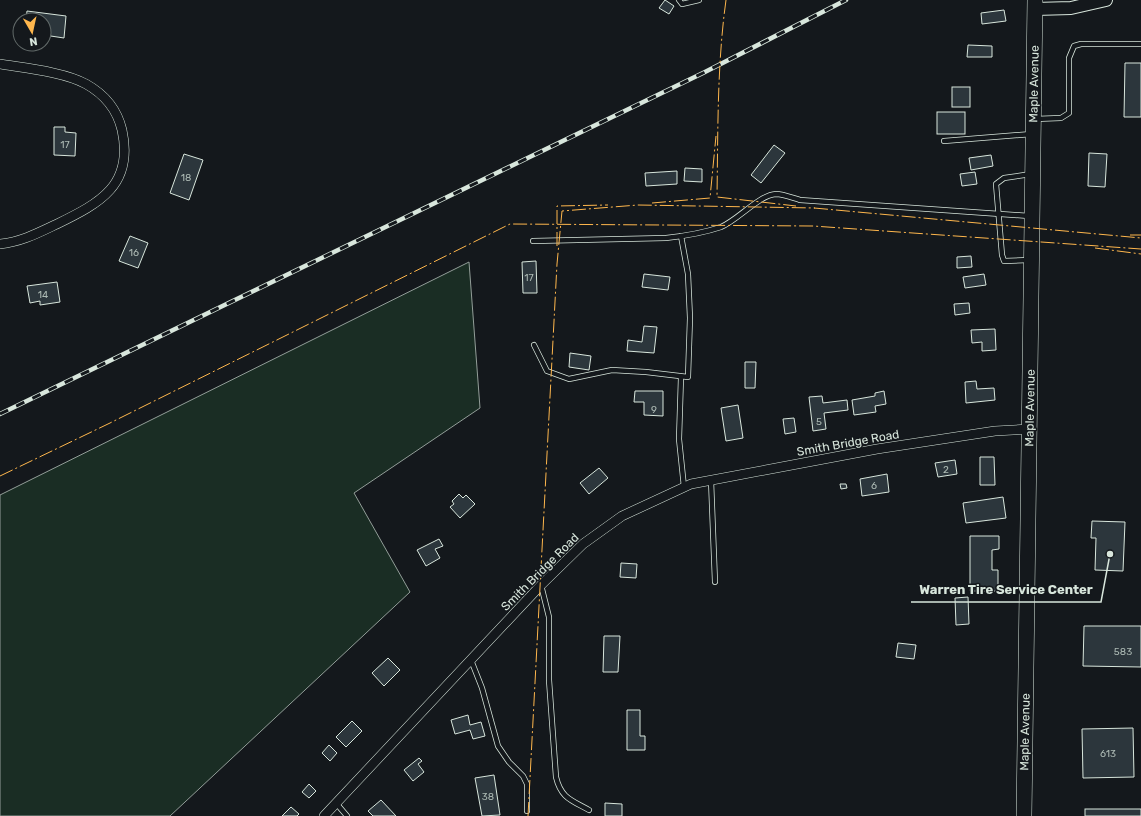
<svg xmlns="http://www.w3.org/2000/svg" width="1141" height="816" viewBox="0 0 1141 816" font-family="Rubik,sans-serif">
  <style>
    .green { fill: #1a2d24; stroke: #939e99 }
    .building { fill: #2c363c; stroke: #d8e6dc }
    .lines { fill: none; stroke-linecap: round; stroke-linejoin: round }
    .service-casing { stroke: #d8e6dc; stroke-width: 6 }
    .minor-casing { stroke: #d8e6dc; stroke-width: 10 }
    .tertiary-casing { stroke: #d8e6dc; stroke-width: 14 }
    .primary-casing { stroke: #d8e6dc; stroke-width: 16 }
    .service { stroke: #14181c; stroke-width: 4.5 }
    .minor { stroke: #14181c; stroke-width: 9 }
    .tertiary { stroke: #14181c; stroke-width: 12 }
    .primary { stroke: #14181c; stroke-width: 15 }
    .rail-casing { stroke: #d8e6dc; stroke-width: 4.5 }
    .rail { stroke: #14181c; stroke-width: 3; stroke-dasharray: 9; stroke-linecap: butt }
    .power { stroke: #ffb74d; stroke-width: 1; stroke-dasharray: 14 3 2 3; stroke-linecap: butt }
    .labels { text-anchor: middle; stroke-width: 3; stroke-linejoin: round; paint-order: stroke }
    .number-label { font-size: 10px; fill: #adbab4 }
    .street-label { font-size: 12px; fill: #d8e6dc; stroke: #14181c }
    .leader { fill: none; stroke: #d8e6dc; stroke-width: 1.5 }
    .callout-dot { fill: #d8e6dc; stroke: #14181c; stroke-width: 1.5 }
    .callout-label { font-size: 13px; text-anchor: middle; font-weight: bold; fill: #d8e6dc; stroke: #14181c; stroke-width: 3; stroke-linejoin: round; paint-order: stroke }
  </style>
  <rect width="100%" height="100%" fill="#14181c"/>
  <polygon class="green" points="469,262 480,408 354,493 410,592 170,816 0,816 0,495"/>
  <g class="building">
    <polygon points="665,0 674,6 669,14 659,8"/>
    <polygon points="1004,10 1006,21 982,24 981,13"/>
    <polygon points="27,11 66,16 64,38 44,35 44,20 26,20"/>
    <polygon points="968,45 992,46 992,57 967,57"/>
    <polygon points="1125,63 1141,63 1141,117 1124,117"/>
    <rect x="952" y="87" width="18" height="20"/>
    <rect x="937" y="112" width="28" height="22"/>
    <polygon points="54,127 65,127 65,132 76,133 75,156 54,155"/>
    <polygon points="774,145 785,153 761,183 751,175"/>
    <polygon points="1089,153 1107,154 1105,187 1088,186"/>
    <polygon points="184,154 203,160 189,200 170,193"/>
    <polygon points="991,155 993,166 971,170 969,158"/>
    <polygon points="685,168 702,169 702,182 684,181"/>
    <polygon points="677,171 677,184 646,186 645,173"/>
    <polygon points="975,172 977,184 962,186 960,174"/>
    <polygon points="130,236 148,243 138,268 119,261"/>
    <polygon points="971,256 972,267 957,268 957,257"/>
    <polygon points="536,261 537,293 523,293 522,262"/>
    <polygon points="644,274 670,277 668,290 642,287"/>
    <polygon points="984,274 986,285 965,288 963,277"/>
    <polygon points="57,282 60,302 40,305 40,301 30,303 27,286"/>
    <polygon points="969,303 970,313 955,315 954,304"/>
    <polygon points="644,326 657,327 654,353 627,351 628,340 642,342"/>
    <polygon points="995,329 996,350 982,351 982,342 972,343 971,330"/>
    <polygon points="570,353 591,356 589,370 569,367"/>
    <polygon points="745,362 756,362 755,388 745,388"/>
    <polygon points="976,381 977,389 994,388 995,400 966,403 965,382"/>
    <polygon points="635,391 663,391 663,416 644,415 644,402 634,402"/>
    <polygon points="884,391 886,404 875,406 876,412 854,415 852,400 875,396 875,393"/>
    <polygon points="822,396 823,403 847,400 848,410 824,413 826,429 813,431 809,397"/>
    <polygon points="738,405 743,438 726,441 721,408"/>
    <polygon points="794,418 796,432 785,434 783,419"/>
    <polygon points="980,457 994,457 995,485 980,485"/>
    <polygon points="955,460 957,474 938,477 935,463"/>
    <polygon points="599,468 608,478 589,494 580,483"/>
    <polygon points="887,474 889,492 862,496 860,479"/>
    <polygon points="840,484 846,484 847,488 841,489"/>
    <polygon points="459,494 463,498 466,495 475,504 460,518 450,507 454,504 452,501"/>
    <polygon points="1003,497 1006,518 966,523 963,503"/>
    <polygon points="1092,521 1125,522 1123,571 1095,570 1096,538 1091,538"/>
    <polygon points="970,536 999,536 999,549 992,550 992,570 998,570 998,591 970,591"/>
    <polygon points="439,539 443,546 435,549 440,558 426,566 417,550"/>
    <polygon points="621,563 637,564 636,578 620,577"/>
    <polygon points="968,597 969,624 956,625 955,598"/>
    <polygon points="1084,626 1141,626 1141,667 1083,666"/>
    <polygon points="604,636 620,636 618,672 603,672"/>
    <polygon points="898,643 916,645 914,659 896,657"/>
    <polygon points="388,658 400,670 384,686 372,673"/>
    <polygon points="627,710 640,710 640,736 645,736 645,750 627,750"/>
    <polygon points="468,715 470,725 481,722 485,736 473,739 470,730 455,734 451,720"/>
    <polygon points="352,721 362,731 346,747 336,737"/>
    <polygon points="1133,728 1134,777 1083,778 1082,729"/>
    <polygon points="329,745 337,753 330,761 322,753"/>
    <polygon points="419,758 422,761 418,764 424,772 413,781 404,770"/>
    <polygon points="494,775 500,815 482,816 475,778"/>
    <polygon points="309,784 316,791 309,798 302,792"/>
    <polygon points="381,800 396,816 373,816 368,811"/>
    <polygon points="605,803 622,804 622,816 605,816"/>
    <polygon points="291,807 299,814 297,816 282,816"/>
    <rect x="1085" y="809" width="56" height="7"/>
  </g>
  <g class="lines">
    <g class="service-casing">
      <g id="service">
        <polyline points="679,0 682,4 699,0"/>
        <polyline points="1035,119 1061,118 1069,113 1069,58 1074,46 1081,44 1141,44"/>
        <polyline points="944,141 1032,134"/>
        <path d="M533,241L666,238C685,236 703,233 721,227C738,220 759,195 776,194C783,194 793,198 800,200L1029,216"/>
        <polyline points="1029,260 1004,261 1002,255 996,184 1004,178 1031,174"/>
        <polyline points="534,345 547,371 569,379 612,370 646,372 688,377 690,318 688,274 681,236"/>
        <polyline points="681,377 679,439 684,487"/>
        <polyline points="711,480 715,582"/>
        <path d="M541,585L549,617V680L556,777C561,798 571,800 589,810"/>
        <polyline points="471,660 482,688 498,746 509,762 523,776 527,784 527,811"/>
        <polyline points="336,803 347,816"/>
      </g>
    </g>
    <g class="minor-casing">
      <g id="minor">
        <path d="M0,64C24,68 65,72 86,84C104,94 117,109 122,130C134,185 100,203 57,224C38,233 21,242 0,244"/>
        <polyline points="324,816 541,585 583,544 622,516 691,484 877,449 995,431 1030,429"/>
      </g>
    </g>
    <g class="tertiary-casing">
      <polyline id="tertiary" points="1035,9 1071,8 1106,0"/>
    </g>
    <g class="primary-casing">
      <polyline id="primary" points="1024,816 1035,0"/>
    </g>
    <use href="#service" class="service"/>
    <use href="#minor" class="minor"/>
    <use href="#tertiary" class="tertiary"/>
    <use href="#primary" class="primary"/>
    <g class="rail-casing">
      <polyline id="rail" points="0,414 703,73 846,0"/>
    </g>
    <use href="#rail" class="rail"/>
    <g class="power">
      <path d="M726,0C717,65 718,131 717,197L796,206"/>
      <polyline points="652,203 710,198 716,136"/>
      <polyline points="814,208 1141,238"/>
      <polyline points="1130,235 1141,235"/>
      <polyline points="557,246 557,206 608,205"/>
      <polyline points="1095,248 1141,254"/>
      <polyline points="0,476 110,423 510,224 813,226 1141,249"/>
      <polyline points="528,816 557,264 562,211 638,205 815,208"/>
    </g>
  </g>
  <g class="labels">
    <g class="number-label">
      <text x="65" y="148">17</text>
      <text x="186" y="181">18</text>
      <text x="134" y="256">16</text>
      <text x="529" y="281">17</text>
      <text x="43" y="298">14</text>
      <text x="654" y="413">9</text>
      <text x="819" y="425">5</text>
      <text x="946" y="473">2</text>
      <text x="874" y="489">6</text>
      <text x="1123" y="655">583</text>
      <text x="1108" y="757">613</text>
      <text x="488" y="800">38</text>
    </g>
    <g class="street-label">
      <text transform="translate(1034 84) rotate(-89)" y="4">Maple Avenue</text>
      <text transform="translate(1030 408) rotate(-89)" y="4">Maple Avenue</text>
      <text transform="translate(848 443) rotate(-10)" y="4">Smith Bridge Road</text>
      <text transform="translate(540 572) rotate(-45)" y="4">Smith Bridge Road</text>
      <text transform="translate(1025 732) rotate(-89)" y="4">Maple Avenue</text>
    </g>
  </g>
  <path class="leader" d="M1110 554L1101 602H911"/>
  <circle class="callout-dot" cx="1110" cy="554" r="4"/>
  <g class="callout-label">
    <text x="1006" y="594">Warren Tire Service Center</text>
  </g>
  <g transform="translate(32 32) rotate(171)"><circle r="19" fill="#14181c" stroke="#626a69"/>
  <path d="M0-3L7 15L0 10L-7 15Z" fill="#ffb74d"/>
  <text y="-6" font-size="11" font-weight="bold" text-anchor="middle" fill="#d8e6dc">N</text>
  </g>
</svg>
